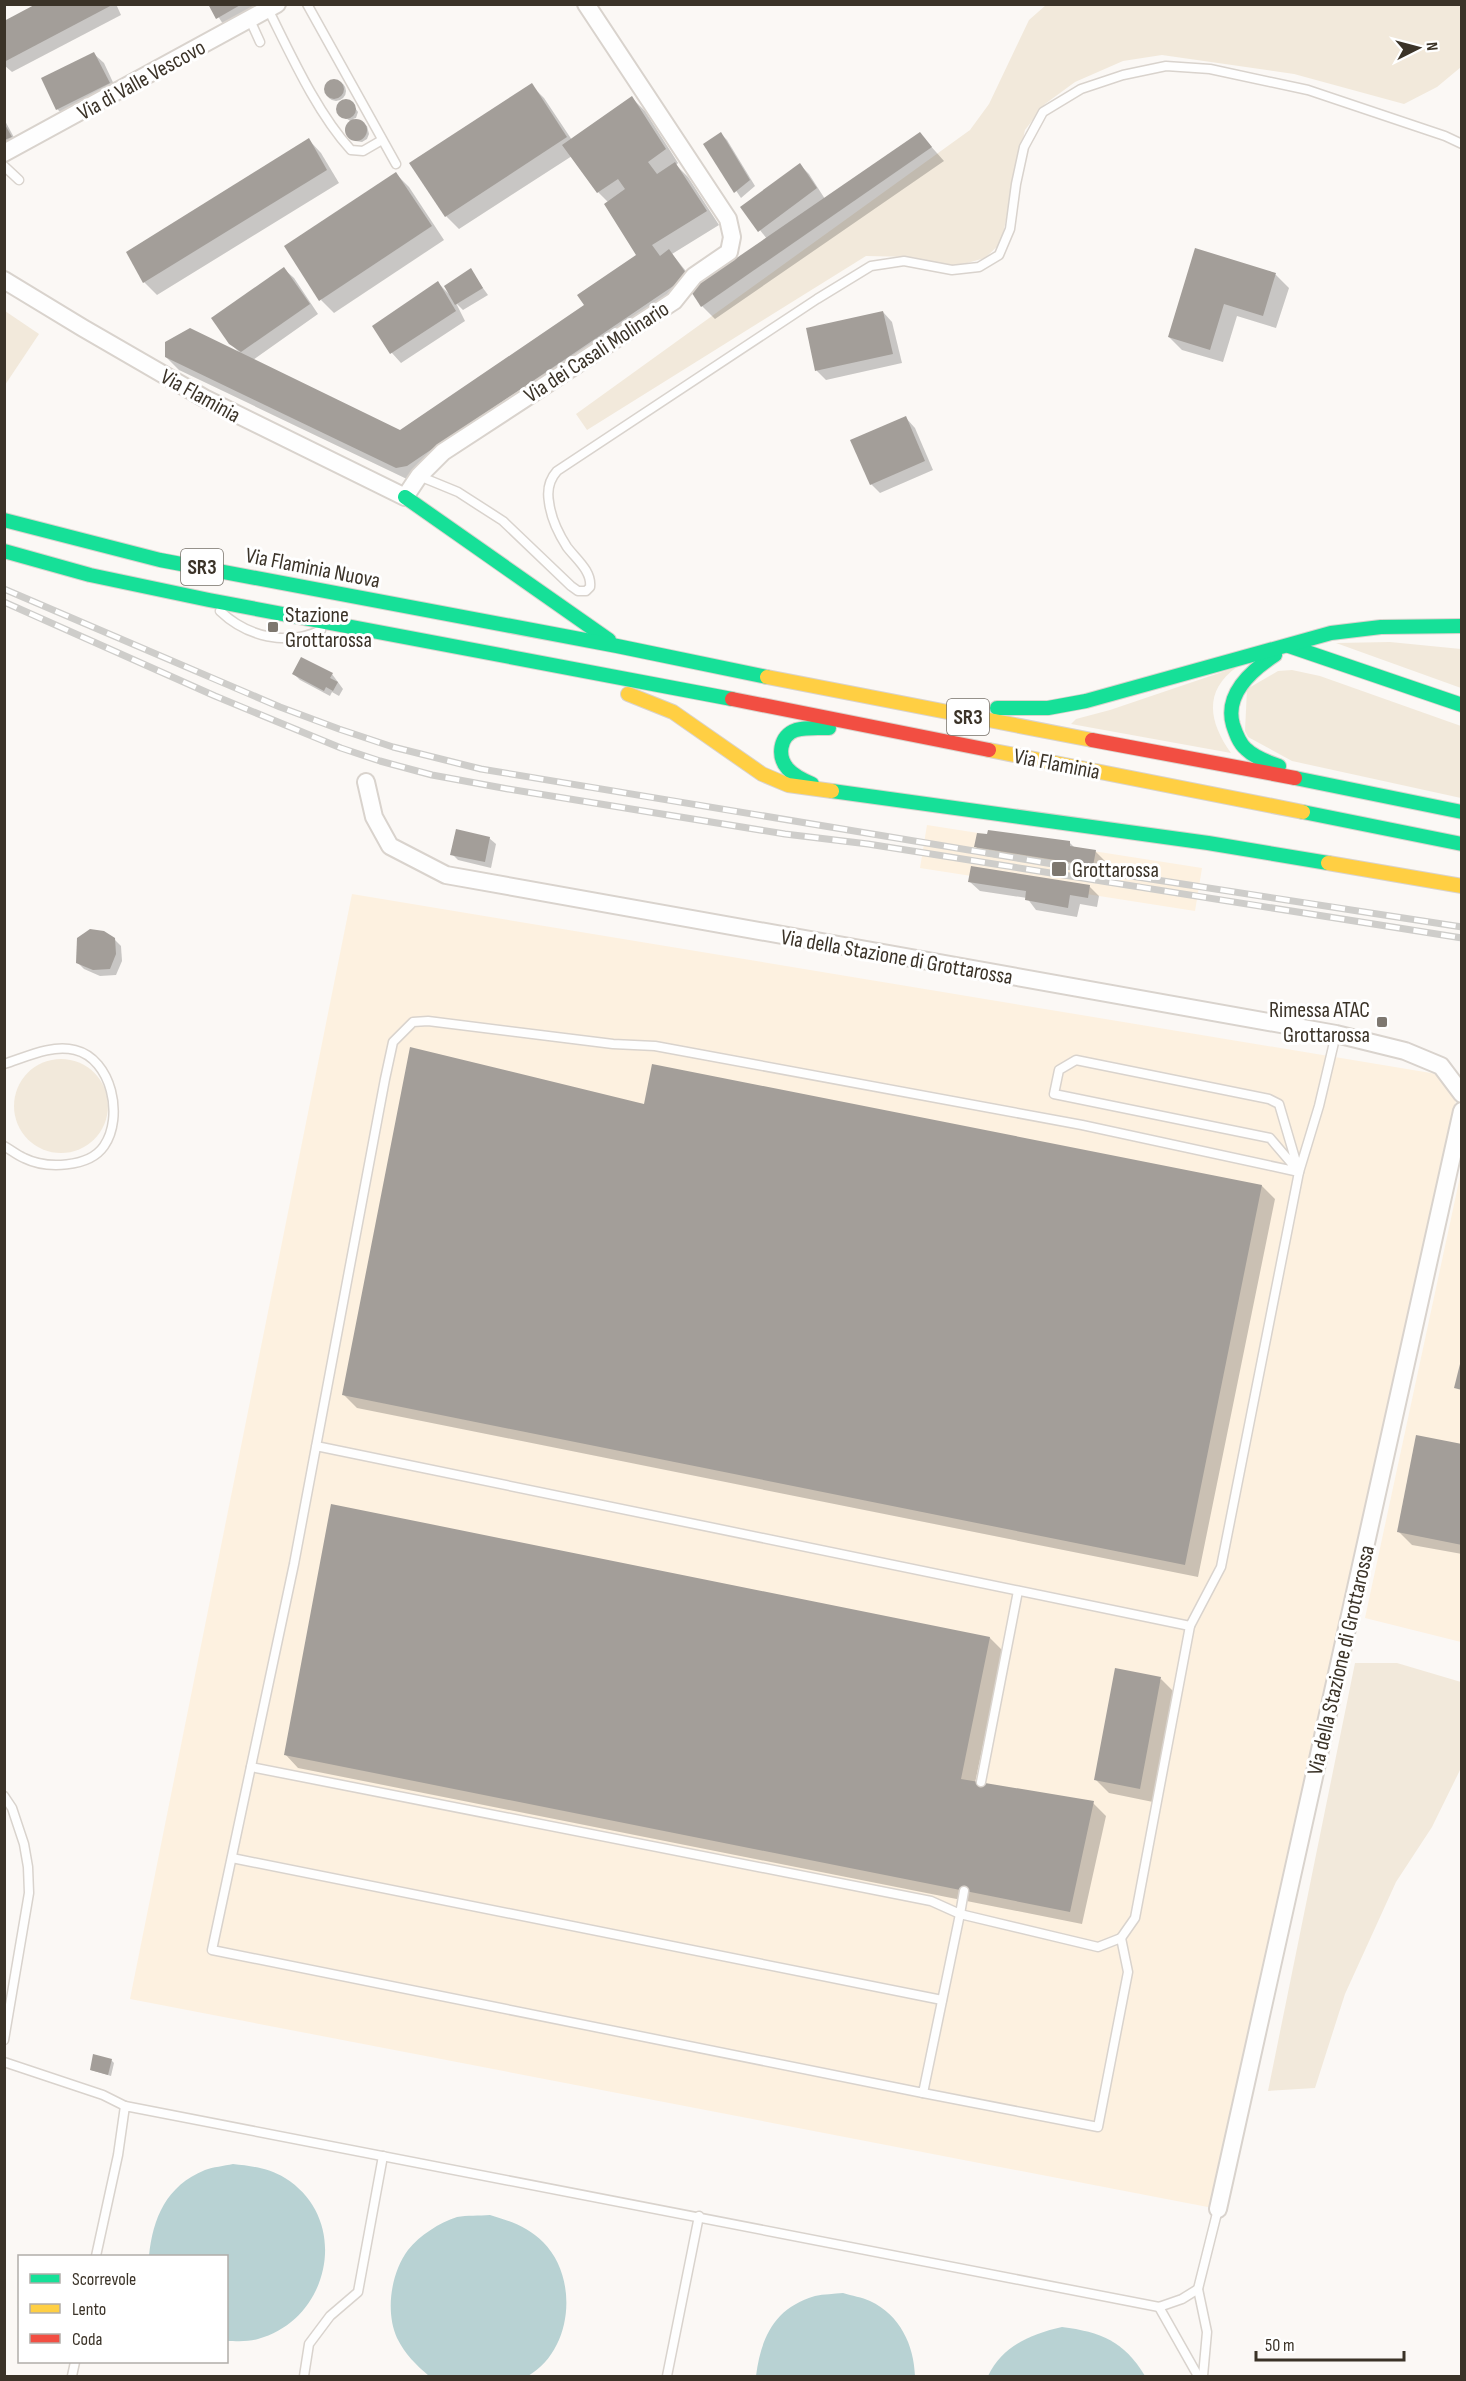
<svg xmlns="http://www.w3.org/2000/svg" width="1466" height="2381" viewBox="0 0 1466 2381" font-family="'Sofia Sans Condensed',sans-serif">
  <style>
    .built { fill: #fdf1e0 }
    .green { fill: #f2e9db }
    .water { fill: #b8d2d3 }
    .shadow { fill: #0003 }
    .building { fill: #a39e99 }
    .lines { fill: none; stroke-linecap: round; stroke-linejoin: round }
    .lane-casing { stroke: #d9d3cd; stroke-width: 11 }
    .street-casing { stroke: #d9d3cd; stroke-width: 20 }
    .fast-casing { stroke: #d9d3cd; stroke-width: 16 }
    .slow-casing { stroke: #d9d3cd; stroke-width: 16 }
    .jam-casing { stroke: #d9d3cd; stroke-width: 16 }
    .lane { stroke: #fefefe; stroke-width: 8 }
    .street { stroke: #fefefe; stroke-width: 16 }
    .fast { stroke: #16e098; stroke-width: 14 }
    .slow { stroke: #ffcf43; stroke-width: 14 }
    .jam { stroke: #f24e42; stroke-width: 14 }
    .rail-casing { stroke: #cecdca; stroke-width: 7 }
    .rail { stroke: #fff; stroke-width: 4.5; stroke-dasharray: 14; stroke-linecap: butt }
    .poi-dot { fill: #7e7870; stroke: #fff; stroke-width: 2 }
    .labels { text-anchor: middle; stroke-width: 6; stroke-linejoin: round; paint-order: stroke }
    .shield { fill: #fff; stroke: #767068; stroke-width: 1.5 }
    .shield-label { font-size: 21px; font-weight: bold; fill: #3b3328 }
    .street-label { font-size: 22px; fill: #3b3328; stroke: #fff }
    .poi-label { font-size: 22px; fill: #3b3328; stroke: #fff; text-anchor: start }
  </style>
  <rect width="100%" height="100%" fill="#fbf8f5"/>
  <g class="built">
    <polygon points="927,825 1202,868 1195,911 920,868"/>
    <polygon points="352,894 1461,1078 1218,2209 130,1999"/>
    <polygon points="1461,1172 1461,1642 1365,1618"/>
  </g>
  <g class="green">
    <polygon points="1046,5 1461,5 1461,67 1437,87 1404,104 1294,74 1162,55 1123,61 1075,82 1045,104 1025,130 1001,243 985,258 953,267 912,257 866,256 587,430 576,414 970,130 989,104 1029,20"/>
    <polygon points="5,311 39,334 5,385"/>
    <polygon points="1390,642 1461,649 1461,688 1336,643"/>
    <path d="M1237,667C1203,691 1209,722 1231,753L1071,724L1076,719L1110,710Z"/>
    <polygon points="1292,670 1320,676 1461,726 1461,798 1292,761 1248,737 1245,731 1247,689 1278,671"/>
    <circle cx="61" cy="1106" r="47"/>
    <polygon points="1355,1663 1397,1663 1461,1682 1461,1768 1432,1827 1396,1882 1345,1994 1315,2088 1268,2091"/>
  </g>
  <g class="water">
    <path d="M233,2164C251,2166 269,2168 285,2178C351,2219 331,2319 258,2339C249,2342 236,2341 227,2341L226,2256H149C153,2218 166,2186 205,2170C213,2167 224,2166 233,2164Z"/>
    <path d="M490,2215C510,2221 528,2227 543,2242C579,2278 573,2350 528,2376H429C416,2365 405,2354 397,2338C385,2311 391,2273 408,2250C420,2235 439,2223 457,2217C467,2215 479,2216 490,2215Z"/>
    <path d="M843,2293C852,2296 862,2297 870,2301C900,2315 914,2345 915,2376H756C761,2338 774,2308 815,2296C824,2294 834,2294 843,2293Z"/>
    <path d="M1062,2327C1101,2332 1124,2341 1145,2376H988C1002,2346 1031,2334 1062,2327Z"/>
  </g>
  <g class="shadow">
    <polygon points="39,4 116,4 121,15 12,72 4,65 4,23"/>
    <polygon points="210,4 253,4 254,7 223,24"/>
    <polygon points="94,54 104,63 118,93 67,118 57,109"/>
    <circle cx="336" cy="91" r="10"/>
    <polygon points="531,85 544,98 572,140 632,98 645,111 678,163 676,165 688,177 719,225 672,254 698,286 767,239 742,207 800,165 809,174 825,199 920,134 944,161 715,319 702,306 694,293 420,478 411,481 179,370 166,357 241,354 230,343 284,269 294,278 318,314 253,360 401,432 586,306 638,256 609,203 598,192 572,156 459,229 446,216"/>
    <polygon points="346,100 351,102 358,112 356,118 353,119 367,126 369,134 367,139 362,142 355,141 347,131 348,125 352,122 339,114 337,109 339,104"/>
    <polygon points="4,119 17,143 4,149"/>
    <polygon points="721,134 727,140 755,186 741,198 705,145"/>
    <polygon points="309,140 321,153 339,183 157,295 144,282 128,252"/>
    <polygon points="396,174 409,187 444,240 334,313 321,300"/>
    <polygon points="1196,250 1276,275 1289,288 1276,328 1237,316 1223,362 1182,350 1169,337"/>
    <polygon points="470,270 488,295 463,310 456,303 465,321 401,363 392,353 374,327 438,283 449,294"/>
    <polygon points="883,312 892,322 902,363 826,380 817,371 808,329"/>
    <polygon points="906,418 915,428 933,470 880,493 871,484"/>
    <polygon points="294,674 332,674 343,689 339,696 332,692 330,696 300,680"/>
    <polygon points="489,838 496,844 491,868 458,860 452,854"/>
    <polygon points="1069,842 1075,848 1095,851 1105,861 1102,874 986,856 976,847"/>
    <polygon points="970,882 1089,886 1099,896 1097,907 1080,904 1077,917 1036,910 1027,898 980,891"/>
    <polygon points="114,939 121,946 122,961 116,975 100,976 84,969 77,962"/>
    <polygon points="653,1066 1262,1186 1275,1199 1198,1577 357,1408 344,1395 645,1106"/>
    <polygon points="1462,1446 1462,1554 1412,1545 1399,1532"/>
    <polygon points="990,1638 1003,1651 975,1783 1093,1803 1106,1816 1082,1924 298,1768 285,1754"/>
    <polygon points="1161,1679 1174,1692 1153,1802 1109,1793 1096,1780"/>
    <polygon points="111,2060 114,2063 111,2076 91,2070"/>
  </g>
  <g class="building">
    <polygon points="36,4 114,4 4,62 4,21"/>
    <polygon points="208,4 242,4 216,19"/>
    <polygon points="94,52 110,83 56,110 41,78"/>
    <circle cx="334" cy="89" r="10"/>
    <polygon points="532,83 567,137 445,217 409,163"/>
    <polygon points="632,96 666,149 648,162 657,174 675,162 707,211 652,245 660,256 669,249 688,276 407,466 396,468 165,357 165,342 190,328 400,430 584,305 577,295 636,255 604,204 625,189 618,179 597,193 562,145"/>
    <circle cx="346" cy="109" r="10"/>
    <circle cx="356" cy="130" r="11"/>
    <polygon points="4,123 12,137 4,140"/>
    <polygon points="721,132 750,180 734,193 703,144"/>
    <polygon points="920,132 932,147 701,307 690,290"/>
    <polygon points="309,138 327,170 143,283 126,252"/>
    <polygon points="800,163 817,188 758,232 740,207"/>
    <polygon points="396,172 432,226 319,301 284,246"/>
    <polygon points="1195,248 1276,273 1263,316 1224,304 1210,350 1168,337"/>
    <polygon points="284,267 310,304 241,352 229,344 211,318"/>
    <polygon points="471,268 483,288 455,305 444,286"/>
    <polygon points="438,281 456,311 390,354 372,326"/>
    <polygon points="883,311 893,354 815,371 806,328"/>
    <polygon points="906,416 925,461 870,485 850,440"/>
    <polygon points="301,657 333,673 330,678 338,682 333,691 326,687 324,691 292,674"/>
    <polygon points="456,829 490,837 485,862 450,855"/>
    <polygon points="988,830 1070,841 1070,846 1096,850 1093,866 974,847 977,833 987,834"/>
    <polygon points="971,866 1090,885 1088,898 1070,895 1068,908 1025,900 1026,891 968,882"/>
    <polygon points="90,929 104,931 115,938 116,954 110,969 93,970 76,963 77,938"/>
    <polygon points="410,1047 644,1104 652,1064 1262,1185 1185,1565 342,1395"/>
    <polygon points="1461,1360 1462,1360 1462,1390 1454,1388"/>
    <polygon points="1416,1435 1462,1444 1462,1545 1397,1532"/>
    <polygon points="331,1504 990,1637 961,1779 1094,1801 1070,1912 284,1755"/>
    <polygon points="1115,1668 1161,1677 1140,1789 1094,1780"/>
    <polygon points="93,2054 112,2059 108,2075 90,2070"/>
  </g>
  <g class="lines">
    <g class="lane-casing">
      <g id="lane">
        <polyline points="307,4 396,164"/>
        <path d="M268,9C291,55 317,113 351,150L363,151L382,140"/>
        <polyline points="250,20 260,42"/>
        <polyline points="4,166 19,180"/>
        <path d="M419,476L458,492L503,521L571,586L578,591H586L590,587C592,571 576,559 567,547C558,533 551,519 549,502C547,491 549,480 557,471L817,299L871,266L904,261L952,270L979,267L999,255L1010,229L1016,184L1024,147L1043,112L1081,89L1123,75L1166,66L1210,69L1308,90L1445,136L1462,144"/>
        <path d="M220,611C246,636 287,647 321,630"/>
        <path d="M4,1064C26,1057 52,1044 75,1050C112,1059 124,1117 104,1146C89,1168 46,1169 24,1158C17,1155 11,1150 4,1146"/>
        <polyline points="316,1446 1190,1626 1135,1918 1121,1938 1098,1947 960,1914 923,2093 212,1950 294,1564 385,1079 393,1042 413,1022 428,1021 613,1044 655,1046 1082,1125 1299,1172 1279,1104 1269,1099 1076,1060 1059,1070 1054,1094 1270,1138 1299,1172"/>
        <polyline points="1190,1626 1221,1567 1299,1172 1319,1106 1336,1034"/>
        <polyline points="251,1767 931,1901 960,1914 964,1891"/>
        <polyline points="981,1782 1018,1591"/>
        <polyline points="4,1796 12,1808 24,1844 28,1867 29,1893 4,2040"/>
        <polyline points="232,1858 942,2000"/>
        <polyline points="4,2062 103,2095 125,2106"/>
        <polyline points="923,2093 1098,2127 1128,1972 1121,1938"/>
        <polyline points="96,2256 118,2155 125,2106 1159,2307 1182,2299 1198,2289 1218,2209"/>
        <polyline points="1198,2289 1207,2332 1203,2376"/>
        <polyline points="1159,2307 1198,2376"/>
        <polyline points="72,2376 75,2362"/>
        <polyline points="304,2376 309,2344 330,2316 358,2292 383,2156"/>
        <polyline points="667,2376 699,2216"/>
      </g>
    </g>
    <g class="street-casing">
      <g id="street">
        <polyline points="4,153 277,4"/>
        <polyline points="4,280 83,328 204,398 405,497 419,476 443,452 674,301 694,276 729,252 732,237 728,219 586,4"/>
        <polyline points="366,782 374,817 390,846 446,875 1336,1034 1405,1051 1441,1066 1462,1094"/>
        <polyline points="1218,2209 1462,1111"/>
      </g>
    </g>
    <g class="fast-casing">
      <g id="fast">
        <polyline points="405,497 609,640"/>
        <polyline points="4,520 160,560 617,646 767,677"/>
        <polyline points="4,551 90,575 209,600 732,699"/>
        <polyline points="1289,646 1462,705"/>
        <path d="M1275,655C1252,670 1224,694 1233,725C1236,734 1239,743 1246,749C1255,758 1268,762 1279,766"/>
        <polyline points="997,708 1048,708 1086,701 1331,633 1381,627 1462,626"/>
        <polyline points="1295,778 1462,812"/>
        <path d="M812,784C803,780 794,776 788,769C777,757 779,736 796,730C806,727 818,728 829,728"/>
        <polyline points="832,791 1208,843 1328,863"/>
        <polyline points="1303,812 1462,844"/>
      </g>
    </g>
    <g class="slow-casing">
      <g id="slow">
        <polyline points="767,677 1092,740"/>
        <polyline points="628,694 673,712 762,774 788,785 832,791"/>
        <polyline points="989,750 1303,812"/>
        <polyline points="1328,863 1462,886"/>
      </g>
    </g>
    <g class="jam-casing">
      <g id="jam">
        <polyline points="732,699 989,750"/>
        <polyline points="1092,740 1295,778"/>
      </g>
    </g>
    <use href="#lane" class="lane"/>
    <use href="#street" class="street"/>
    <use href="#fast" class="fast"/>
    <use href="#slow" class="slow"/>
    <use href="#jam" class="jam"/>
    <g class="rail-casing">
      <g id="rail">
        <polyline points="4,589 280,707 339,729 393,747 481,769 1053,864 1462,927"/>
        <polyline points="4,602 215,696 341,748 380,761 432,775 508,789 785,834 868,844 1462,938"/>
      </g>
    </g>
    <use href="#rail" class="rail"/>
  </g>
  <g class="poi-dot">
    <rect x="267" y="621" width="12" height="12" rx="3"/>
    <rect x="1051" y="861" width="16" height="16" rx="3"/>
    <rect x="1376" y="1016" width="12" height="12" rx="3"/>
  </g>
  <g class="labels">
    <g class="shield">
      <rect x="181" y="549" width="42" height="36" rx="4.5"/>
      <rect x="947" y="699" width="42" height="36" rx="4.5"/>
    </g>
    <g class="shield-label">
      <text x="202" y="574">SR3</text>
      <text x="968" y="724">SR3</text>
    </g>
    <g class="street-label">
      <text transform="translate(141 79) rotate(-29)" y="8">Via di Valle Vescovo</text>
      <text transform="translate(596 351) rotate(-33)" y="8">Via dei Casali Molinario</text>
      <text transform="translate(201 395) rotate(29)" y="8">Via Flaminia</text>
      <text transform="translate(313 567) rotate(11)" y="8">Via Flaminia Nuova</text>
      <text transform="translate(1057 763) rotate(11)" y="8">Via Flaminia</text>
      <text transform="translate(897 956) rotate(10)" y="8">Via della Stazione di Grottarossa</text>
      <text transform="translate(1340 1660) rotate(-77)" y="8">Via della Stazione di Grottarossa</text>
    </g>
    <g class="poi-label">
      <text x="285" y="622">Stazione<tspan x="285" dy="25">Grottarossa</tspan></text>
      <text x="1072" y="877">Grottarossa</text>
      <text x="1370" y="1017" text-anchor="end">Rimessa ATAC<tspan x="1370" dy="25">Grottarossa</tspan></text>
    </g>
  </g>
  <rect width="1466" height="2381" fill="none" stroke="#3b3328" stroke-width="12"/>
  <rect x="18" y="2255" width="210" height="108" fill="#ffffff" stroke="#b1ada9" stroke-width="1.5"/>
  <rect x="30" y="2274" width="30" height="9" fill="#16e098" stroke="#b1ada9" stroke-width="1.5"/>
  <text x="72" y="2285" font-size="18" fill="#3b3328">Scorrevole</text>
  <rect x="30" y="2304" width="30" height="9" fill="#ffcf43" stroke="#b1ada9" stroke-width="1.5"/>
  <text x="72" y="2315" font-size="18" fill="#3b3328">Lento</text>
  <rect x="30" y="2334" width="30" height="9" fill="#f24e42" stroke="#b1ada9" stroke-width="1.5"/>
  <text x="72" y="2345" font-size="18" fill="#3b3328">Coda</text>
  <g transform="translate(1418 48) rotate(84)" stroke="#ffffff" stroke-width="4.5" paint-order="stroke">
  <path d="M0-4.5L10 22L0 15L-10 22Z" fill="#3b3328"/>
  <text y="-9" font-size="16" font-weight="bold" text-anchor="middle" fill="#3b3328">N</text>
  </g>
  <path d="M1256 2351v9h148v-9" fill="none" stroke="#3b3328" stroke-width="3"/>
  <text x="1265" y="2351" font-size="18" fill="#3b3328" stroke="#ffffff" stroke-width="4.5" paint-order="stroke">50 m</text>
</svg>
